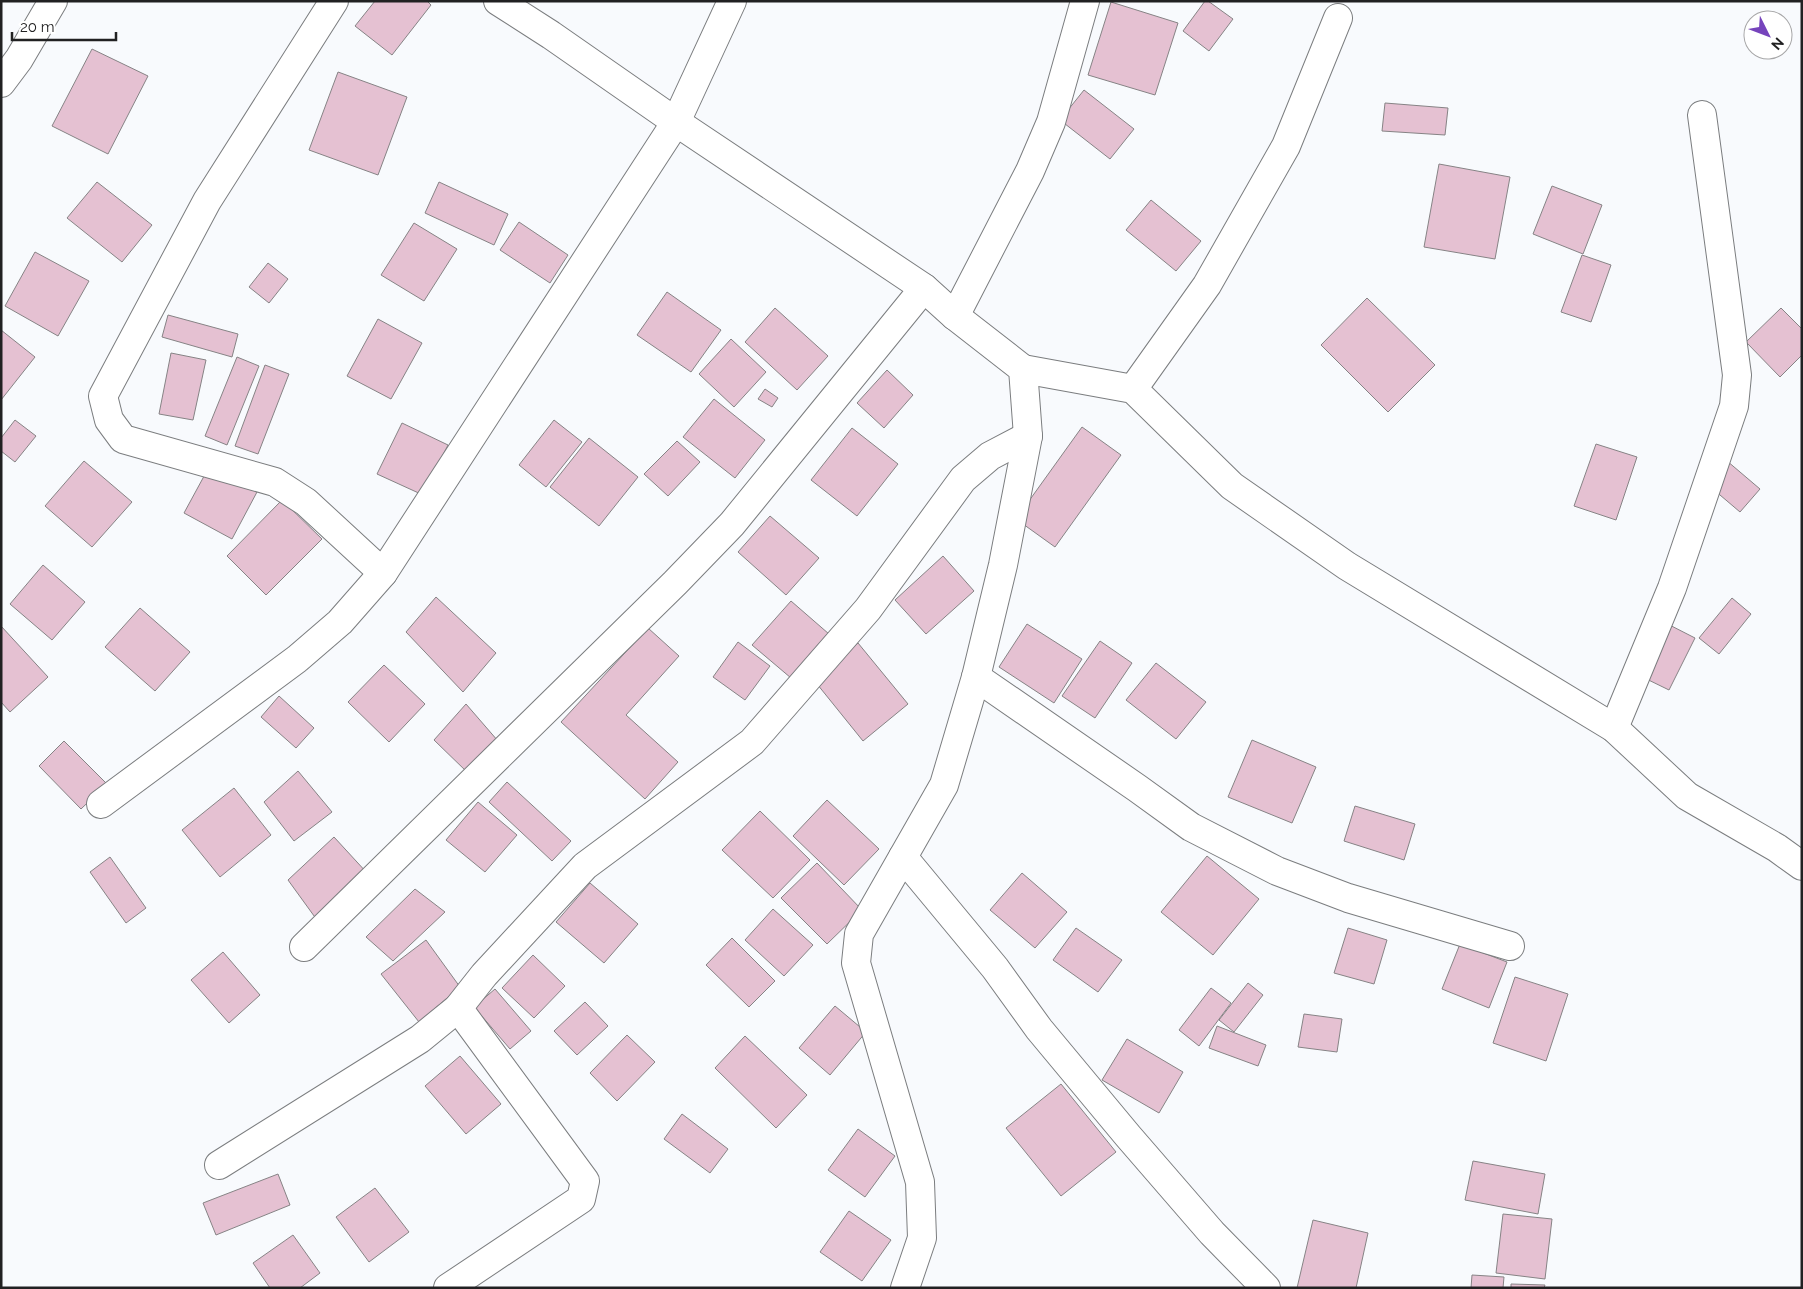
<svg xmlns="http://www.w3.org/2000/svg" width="1803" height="1289" viewBox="0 0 1803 1289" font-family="Raleway,sans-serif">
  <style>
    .building { fill: #e5c1d2; stroke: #868385 }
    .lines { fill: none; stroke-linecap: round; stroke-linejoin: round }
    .minor-casing { stroke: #7b7d7f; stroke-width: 30 }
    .minor { stroke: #fff; stroke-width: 28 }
  </style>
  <rect width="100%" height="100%" fill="#f8fafd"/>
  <g class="building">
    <polygon points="375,1 427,1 431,5 392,55 355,26"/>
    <polygon points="1205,1 1208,1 1233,19 1209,51 1183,31"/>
    <polygon points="1111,2 1178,23 1155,95 1088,75"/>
    <polygon points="92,49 148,76 108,154 52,126"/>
    <polygon points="338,72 407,97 378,175 309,150"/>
    <polygon points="1084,90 1134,129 1110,159 1060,120"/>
    <polygon points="1385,103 1448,108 1445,135 1382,131"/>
    <polygon points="1439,164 1510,177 1495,259 1424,247"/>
    <polygon points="97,182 152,225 122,262 67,218"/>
    <polygon points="439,182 508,214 494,245 425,213"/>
    <polygon points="1552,186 1602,205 1583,254 1533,234"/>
    <polygon points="1151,200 1201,241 1176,271 1126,230"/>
    <polygon points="519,222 568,255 550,283 500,250"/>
    <polygon points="414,223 457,249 424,301 381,275"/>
    <polygon points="35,252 89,281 58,336 5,306"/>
    <polygon points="1582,255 1611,265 1591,322 1561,312"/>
    <polygon points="268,263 288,279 269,303 249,287"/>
    <polygon points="667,292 721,330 691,372 637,335"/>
    <polygon points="1367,298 1435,365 1388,412 1321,345"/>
    <polygon points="775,308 828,356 797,390 745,342"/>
    <polygon points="1781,308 1802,329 1802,355 1780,377 1746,342"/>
    <polygon points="168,315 238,334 232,357 162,337"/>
    <polygon points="378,319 422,343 391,399 347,376"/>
    <polygon points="1,330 35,357 1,400"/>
    <polygon points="731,339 766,372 734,407 699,374"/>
    <polygon points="171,353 206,360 193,420 159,414"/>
    <polygon points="237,357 259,366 227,445 205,436"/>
    <polygon points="265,365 289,374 258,454 235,446"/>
    <polygon points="887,370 913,395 884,428 857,403"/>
    <polygon points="765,389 778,398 772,407 758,399"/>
    <polygon points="714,399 765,440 735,478 683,437"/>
    <polygon points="15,420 36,436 15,462 1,451 1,438"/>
    <polygon points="554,420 582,442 546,487 519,465"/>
    <polygon points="402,423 448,445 423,495 377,474"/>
    <polygon points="1082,427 1121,455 1055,547 1016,519"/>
    <polygon points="852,428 898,464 857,516 811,480"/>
    <polygon points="589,438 638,477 599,526 550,487"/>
    <polygon points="677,441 700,462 668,496 644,474"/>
    <polygon points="1596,444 1637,457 1616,520 1574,506"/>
    <polygon points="1720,455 1760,489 1740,512 1700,478"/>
    <polygon points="84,461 132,502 92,547 45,506"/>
    <polygon points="209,467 257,492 232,539 184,513"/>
    <polygon points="282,500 322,539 266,595 227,556"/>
    <polygon points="770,516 819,558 786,595 738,552"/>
    <polygon points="943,556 974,591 926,634 895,600"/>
    <polygon points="43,565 85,602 52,640 10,604"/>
    <polygon points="436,597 496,653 463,692 406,632"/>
    <polygon points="1732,598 1751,614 1719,654 1699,638"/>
    <polygon points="791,601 829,634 791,678 752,645"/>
    <polygon points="140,608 190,652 155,691 105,647"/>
    <polygon points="1650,615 1695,638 1669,690 1624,668"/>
    <polygon points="1027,624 1082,659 1054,703 999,667"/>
    <polygon points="1,626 48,677 10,712 1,702"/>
    <polygon points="648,628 679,656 626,715 678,762 645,799 561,722"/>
    <polygon points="1100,641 1132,663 1095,718 1062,696"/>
    <polygon points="738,642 770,666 745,700 713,677"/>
    <polygon points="858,643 908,704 863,741 813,679"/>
    <polygon points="1156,663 1206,702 1176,739 1126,700"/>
    <polygon points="384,665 425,704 389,742 348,702"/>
    <polygon points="279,696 314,728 296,748 261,717"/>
    <polygon points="466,704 498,741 467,772 434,740"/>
    <polygon points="1252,740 1316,767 1292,823 1228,797"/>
    <polygon points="64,741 107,784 81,809 39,766"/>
    <polygon points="298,771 332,812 294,841 264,802"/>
    <polygon points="507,782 571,841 552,861 489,802"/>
    <polygon points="234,788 271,835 220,877 182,830"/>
    <polygon points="827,800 879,849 844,885 793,836"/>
    <polygon points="478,802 517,835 485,872 446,840"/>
    <polygon points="1355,806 1415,824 1404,860 1344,841"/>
    <polygon points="760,811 810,860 773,898 722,850"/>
    <polygon points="334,837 368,874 317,920 288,880"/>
    <polygon points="1207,856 1259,899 1213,955 1161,912"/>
    <polygon points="110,857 146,908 126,923 90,872"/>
    <polygon points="817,863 862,910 827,944 781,898"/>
    <polygon points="1022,873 1067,912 1035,948 990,910"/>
    <polygon points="590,883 638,924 604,963 556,922"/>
    <polygon points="415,889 445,912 393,961 366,937"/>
    <polygon points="773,909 813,945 784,976 745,940"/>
    <polygon points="1076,928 1122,960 1098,992 1053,960"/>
    <polygon points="1348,928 1387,940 1374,984 1334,973"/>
    <polygon points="732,938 775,981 749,1007 706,965"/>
    <polygon points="426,940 460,987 419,1022 381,974"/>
    <polygon points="1460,944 1507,962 1489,1008 1442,989"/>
    <polygon points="223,952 260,995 229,1023 191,980"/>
    <polygon points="533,955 565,986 534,1018 502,988"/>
    <polygon points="1515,977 1568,994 1546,1061 1493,1043"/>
    <polygon points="1248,983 1263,995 1234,1032 1219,1020"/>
    <polygon points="1211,988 1231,1003 1199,1046 1179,1030"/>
    <polygon points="495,989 531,1031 510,1049 474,1007"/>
    <polygon points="585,1002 608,1026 577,1055 554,1031"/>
    <polygon points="835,1006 866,1032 830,1075 799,1048"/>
    <polygon points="1304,1014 1342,1019 1337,1052 1298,1047"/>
    <polygon points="1217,1026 1266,1045 1258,1066 1209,1048"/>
    <polygon points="627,1035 655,1062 617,1101 590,1073"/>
    <polygon points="745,1036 807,1095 776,1128 715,1068"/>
    <polygon points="1127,1039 1183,1072 1159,1113 1102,1080"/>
    <polygon points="460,1056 501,1104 466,1134 425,1086"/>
    <polygon points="1061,1084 1116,1152 1061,1196 1006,1128"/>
    <polygon points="682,1114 728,1149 710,1173 664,1139"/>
    <polygon points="858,1129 895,1156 865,1197 828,1170"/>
    <polygon points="1473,1161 1545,1174 1538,1214 1465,1200"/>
    <polygon points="278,1174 290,1205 216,1235 203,1203"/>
    <polygon points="375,1188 409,1232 369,1262 336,1217"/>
    <polygon points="849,1211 891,1240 862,1281 820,1252"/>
    <polygon points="1503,1214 1552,1219 1545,1279 1496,1273"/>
    <polygon points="1313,1220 1368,1233 1356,1288 1297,1288"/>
    <polygon points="293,1235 320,1273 300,1288 270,1288 253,1263"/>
    <polygon points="1472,1275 1504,1277 1503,1288 1471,1288"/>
    <polygon points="1511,1284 1545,1285 1544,1288 1511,1288"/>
  </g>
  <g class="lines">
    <g class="minor-casing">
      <g id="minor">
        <polyline points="334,1 207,201 103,396 109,420 123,439 275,482 306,502 383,573"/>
        <polyline points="498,1 551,35 676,122 924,288 955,316 1023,369 1028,436 1003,565 976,677 944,785 859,934 856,963 920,1182 922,1238 905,1288"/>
        <polyline points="1,83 19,59 53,1"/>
        <polyline points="955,316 1030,171 1051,122 1085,1"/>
        <polyline points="1023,369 1133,389 1232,486 1347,566 1614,728 1687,796 1777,848 1802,866"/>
        <polyline points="1133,389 1207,285 1286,146 1338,18"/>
        <polyline points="976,677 1137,788 1191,827 1277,871 1348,898 1510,946"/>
        <polyline points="1614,728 1672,588 1734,406 1737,375 1702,115"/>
        <polyline points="101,804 297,659 340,622 383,573 676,122 732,1"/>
        <polyline points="903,857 995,968 1039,1029 1128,1136 1212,1233 1266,1288"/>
        <polyline points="304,947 675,583 732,524 924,288"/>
        <polyline points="219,1165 420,1039 458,1008 484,975 585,866 752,742 868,609 963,479 990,456 1028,436"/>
        <polyline points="448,1288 581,1199 585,1181 458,1008"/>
      </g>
    </g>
    <use href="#minor" class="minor"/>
  </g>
  <rect width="1803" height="1289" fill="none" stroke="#212122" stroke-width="5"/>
  <g transform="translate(1768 35) rotate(132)"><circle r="24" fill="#ffffff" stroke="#a6a6a7"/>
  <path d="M0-4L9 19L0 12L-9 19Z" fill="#7644bc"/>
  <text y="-8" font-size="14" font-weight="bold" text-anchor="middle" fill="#212122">N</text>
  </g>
  <path d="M12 32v8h104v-8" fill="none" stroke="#212122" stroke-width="2.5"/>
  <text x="20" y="32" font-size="15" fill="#212122" stroke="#ffffff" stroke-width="4" paint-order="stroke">20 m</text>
</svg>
